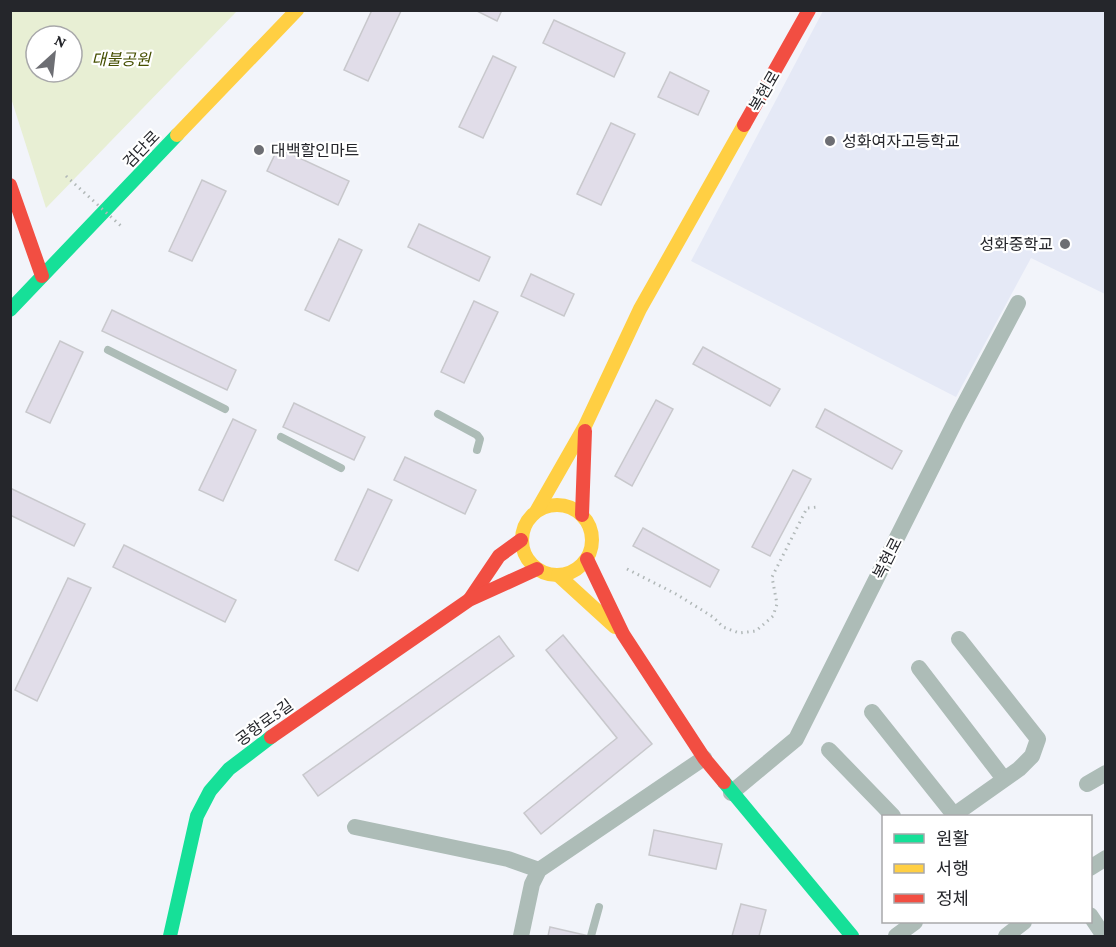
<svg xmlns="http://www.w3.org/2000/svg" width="1116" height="947" viewBox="0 0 1116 947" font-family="'Crimson Pro','Noto Sans KR',serif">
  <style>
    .built { fill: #e5e9f6 }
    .green { fill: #e8efd4; fill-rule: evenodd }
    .building { fill: #e1dde9; stroke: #c8c8cc; stroke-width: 1.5 }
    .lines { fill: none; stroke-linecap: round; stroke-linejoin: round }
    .path { stroke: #b1b8b8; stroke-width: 3; stroke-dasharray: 1.5 4.5; stroke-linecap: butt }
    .lane { stroke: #adbcb7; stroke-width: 8 }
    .street { stroke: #adbcb7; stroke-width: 16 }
    .fast { stroke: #16e098; stroke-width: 14 }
    .slow { stroke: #ffcf43; stroke-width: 14 }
    .jam { stroke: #f24e42; stroke-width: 14 }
    .path-bridge { stroke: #b1b8b8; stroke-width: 3; stroke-dasharray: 1.5 4.5; stroke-linecap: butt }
    .poi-dot { fill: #6d6e73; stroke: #fff; stroke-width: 2 }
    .labels { text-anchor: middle; stroke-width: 4.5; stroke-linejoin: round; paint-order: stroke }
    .park-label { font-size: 16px; font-style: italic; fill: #454f00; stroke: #fff }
    .street-label { font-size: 16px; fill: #25262b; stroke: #fff }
    .poi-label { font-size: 16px; fill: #25262b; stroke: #fff; text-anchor: start }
  </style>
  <rect width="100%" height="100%" fill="#f2f4fa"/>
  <polygon class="built" points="823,11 1105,11 1105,294 1031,258 956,397 691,261"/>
  <path class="green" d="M10,11L11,10L237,11L46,208L11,98ZM36,36H72V72H36Z"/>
  <g class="building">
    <polygon points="372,10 401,11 368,81 344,70"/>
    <polygon points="475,10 502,10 497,21"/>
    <polygon points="554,20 625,53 614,77 543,43"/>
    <polygon points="493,56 516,67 483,138 459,127"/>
    <polygon points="670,72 709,91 698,115 658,97"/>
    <polygon points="611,123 635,134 601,205 577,194"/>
    <polygon points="278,148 349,181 338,205 267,171"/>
    <polygon points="202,180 226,191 192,261 169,251"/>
    <polygon points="419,224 490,257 479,281 408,247"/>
    <polygon points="339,239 362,250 329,321 305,310"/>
    <polygon points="531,274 574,294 564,316 521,296"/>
    <polygon points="474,301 498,312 464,383 441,372"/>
    <polygon points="112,310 236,370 227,390 102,331"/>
    <polygon points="60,341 83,352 50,423 26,412"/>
    <polygon points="703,347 780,389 770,406 693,364"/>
    <polygon points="656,400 673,409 632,486 615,476"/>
    <polygon points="294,403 365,437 354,460 283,427"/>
    <polygon points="825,409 902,451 892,469 816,427"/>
    <polygon points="233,419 256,430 223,501 199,490"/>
    <polygon points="405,457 476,490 465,514 394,480"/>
    <polygon points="793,470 811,479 770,556 752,547"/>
    <polygon points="10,488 85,524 74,546 10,515"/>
    <polygon points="368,489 392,500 358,571 335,560"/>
    <polygon points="643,528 719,570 710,587 633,546"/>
    <polygon points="124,545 236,600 225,622 113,567"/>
    <polygon points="68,578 91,588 37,701 15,690"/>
    <polygon points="563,635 652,744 541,834 524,813 617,738 546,650"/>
    <polygon points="499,636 514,656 318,796 303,775"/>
    <polygon points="654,830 722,844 716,869 649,855"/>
    <polygon points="741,904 766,910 759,936 732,936"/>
    <polygon points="550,927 589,936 548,936"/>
  </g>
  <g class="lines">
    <polyline class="path" points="627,569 676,594 713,617 723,627 739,633 756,631 773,616 777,604 772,577 807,508 818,507"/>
    <g class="lane">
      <polyline points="108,350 225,409"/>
      <polyline points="438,414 477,435 480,439 477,450"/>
      <polyline points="281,437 341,468"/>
      <polyline points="591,936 599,907"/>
    </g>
    <g class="street">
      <polyline points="919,668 1004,779"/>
      <polyline points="872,712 955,816"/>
      <polyline points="829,750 893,816"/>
      <polyline points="1087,784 1106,773"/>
      <polyline points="731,793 796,739 957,418 1018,303"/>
      <polyline points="954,815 1019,769 1032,756 1038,739 959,639"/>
      <polyline points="355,827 508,859 539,870"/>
      <polyline points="1090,868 1106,858"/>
      <polyline points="1090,915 1104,936"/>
      <polyline points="521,936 532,884 539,870 704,758"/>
      <polyline points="896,936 915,922"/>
      <polyline points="1006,936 1024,922"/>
    </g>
    <g class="fast">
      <polyline points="10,310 177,135"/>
      <polyline points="724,782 852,936"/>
      <polyline points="170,936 197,816 210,791 229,769 271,737"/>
    </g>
    <g class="slow">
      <polyline points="177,135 297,10"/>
      <circle cx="557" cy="540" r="35"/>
      <polyline points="537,510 585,426 640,309 744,125"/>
      <polyline points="558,575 615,627"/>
    </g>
    <g class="jam">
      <polyline points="744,125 809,10"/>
      <polyline points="10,185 42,276"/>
      <polyline points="582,515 585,431"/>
      <polyline points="587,559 623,634 704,758 724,782"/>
      <polyline points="470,599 499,556 521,540"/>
      <polyline points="271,737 469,600 537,569"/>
    </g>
    <polyline class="path-bridge" points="66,176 121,226"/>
  </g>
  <g class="poi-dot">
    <circle cx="830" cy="141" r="6"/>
    <circle cx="259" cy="150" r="6"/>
    <circle cx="1065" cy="244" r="6"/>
  </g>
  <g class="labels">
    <g class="park-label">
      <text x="121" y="65">대불공원</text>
    </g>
    <g class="street-label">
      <text transform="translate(764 91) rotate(-60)" y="6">복현로</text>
      <text transform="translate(141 149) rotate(-46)" y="6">검단로</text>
      <text transform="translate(887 558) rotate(-63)" y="6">복현로</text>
      <text transform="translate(264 722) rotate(-36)" y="6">공항로5길</text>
    </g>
    <g class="poi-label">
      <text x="842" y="147">성화여자고등학교</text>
      <text x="271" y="156">대백할인마트</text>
      <text x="1053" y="250" text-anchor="end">성화중학교</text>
    </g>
  </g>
  <rect width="1116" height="947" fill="none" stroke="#25262b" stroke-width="24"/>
  <rect x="882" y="815" width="210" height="108" fill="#ffffff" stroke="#a8a8aa" stroke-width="1.5"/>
  <rect x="894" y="834" width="30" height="9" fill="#16e098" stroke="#a8a8aa" stroke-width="1.5"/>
  <text x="936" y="845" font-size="18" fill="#25262b">원활</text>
  <rect x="894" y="864" width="30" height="9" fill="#ffcf43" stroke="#a8a8aa" stroke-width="1.5"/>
  <text x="936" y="875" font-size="18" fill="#25262b">서행</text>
  <rect x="894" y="894" width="30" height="9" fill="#f24e42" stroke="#a8a8aa" stroke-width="1.5"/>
  <text x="936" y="905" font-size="18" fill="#25262b">정체</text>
  <g transform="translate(54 54) rotate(27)"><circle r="28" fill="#ffffff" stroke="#a8a8aa" stroke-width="1.5"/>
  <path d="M0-4.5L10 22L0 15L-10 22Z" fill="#6d6e73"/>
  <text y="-9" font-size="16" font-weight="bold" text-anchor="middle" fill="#25262b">N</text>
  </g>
</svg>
